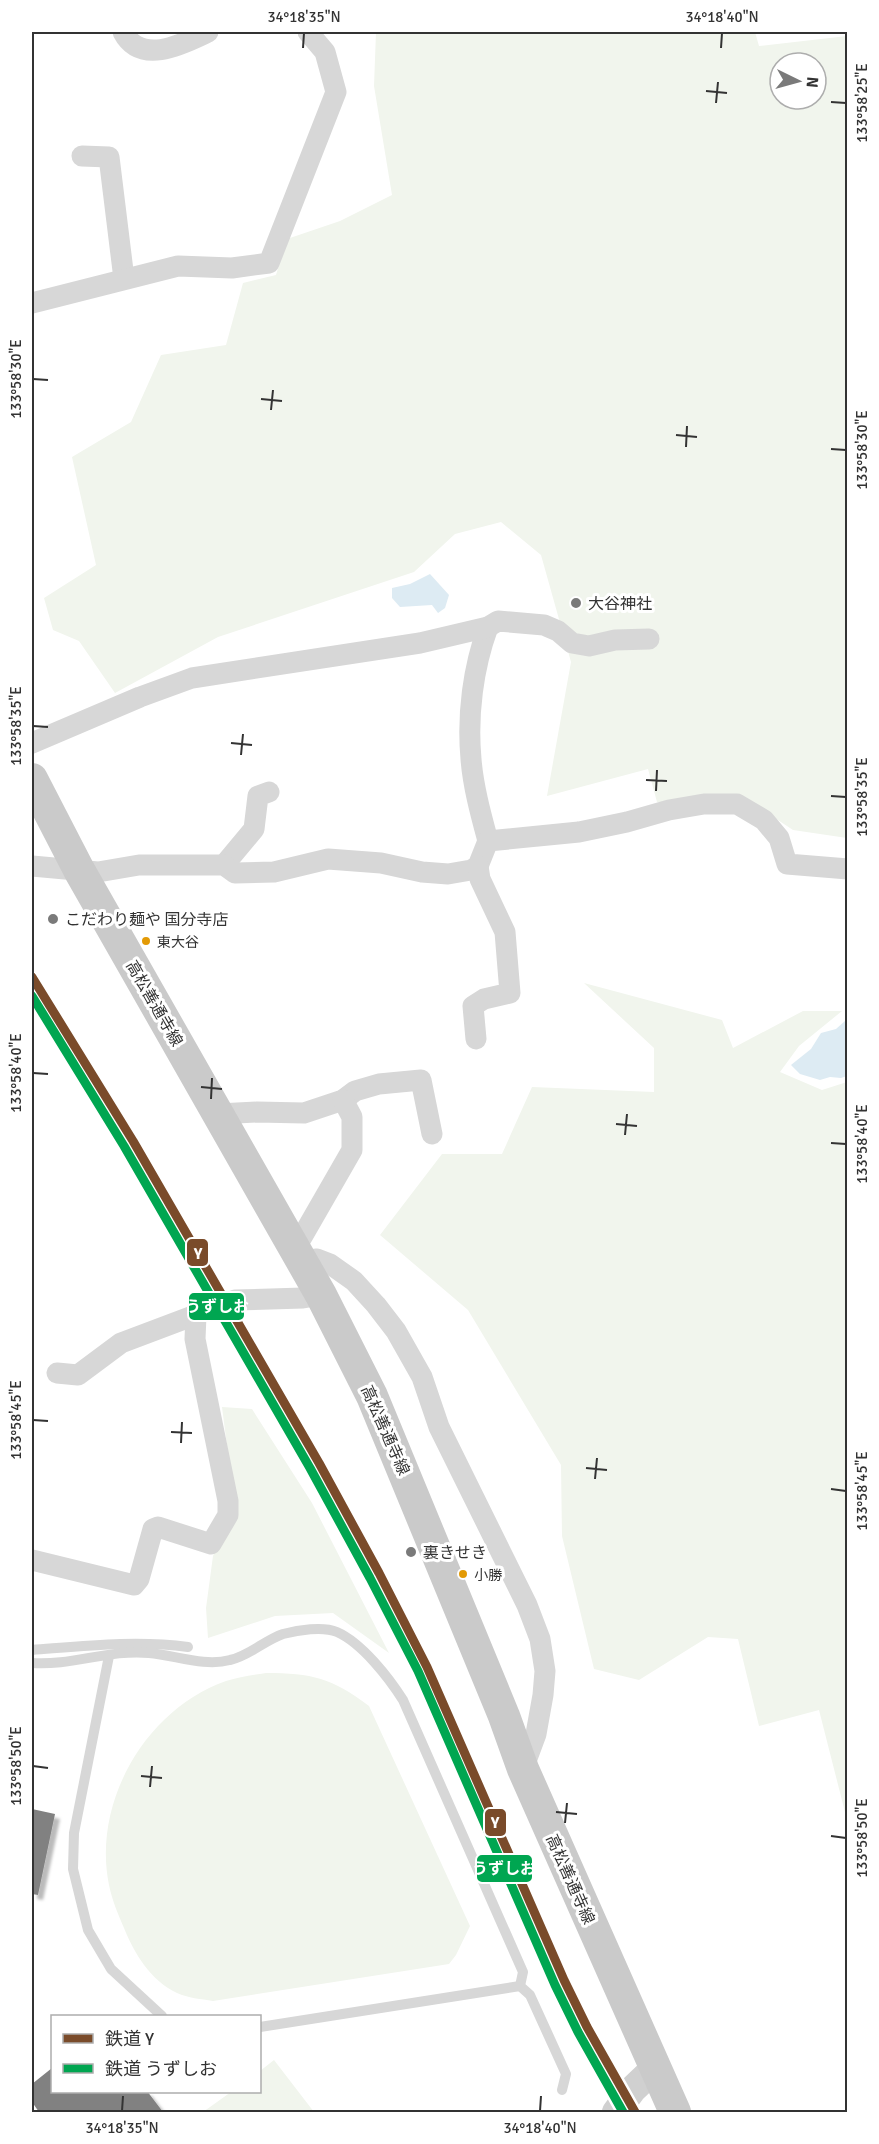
<svg xmlns="http://www.w3.org/2000/svg" width="879" height="2144" viewBox="0 0 879 2144" font-family="Signika,'Noto Sans JP',sans-serif">
  <style>
    .green { fill: #f1f5ed; fill-rule: evenodd }
    .water { fill: #ddebf3 }
    .building { fill: #818181; filter: url(#shadow) }
    .lines { fill: none; stroke-linecap: round; stroke-linejoin: round }
    .lane { stroke: #d7d7d7; stroke-width: 10 }
    .street { stroke: #d7d7d7; stroke-width: 21 }
    .secondary { stroke: #d0d0d0; stroke-width: 28 }
    .primary { stroke: #cacaca; stroke-width: 32 }
    .rail-1-casing { stroke: #fff; stroke-width: 14 }
    .rail-2-casing { stroke: #fff; stroke-width: 14 }
    .rail-1 { stroke: #7a4b2a; stroke-width: 9 }
    .rail-2 { stroke: #00a651; stroke-width: 9 }
    .ticks { fill: none; stroke: #333; stroke-width: 2 }
    .poi-dot { fill: #7a7a7a; stroke: #fff; stroke-width: 2 }
    .bus-dot { fill: #e39a05; stroke: #fff; stroke-width: 2 }
    .labels { text-anchor: middle; stroke-width: 6; stroke-linejoin: round; paint-order: stroke }
    .bus-label { font-size: 14px; fill: #333; stroke: #fff; text-anchor: start }
    .poi-label { font-size: 16px; fill: #333; stroke: #fff; text-anchor: start }
    .street-label { font-size: 16px; fill: #333; stroke: #fff }
    .line-badge { stroke: #fff; stroke-width: 2 }
    .badge-label { font-size: 16px; text-anchor: middle; font-weight: bold; fill: #fff }
    .neatline { fill: none; stroke: #333; stroke-width: 2 }
    .ticks-label { font-size: 15px; text-anchor: middle; fill: #333 }
  </style>
  <defs>
    <filter id="shadow"><feDropShadow dx="5" dy="5" stdDeviation="1.5" flood-color="#0004"/></filter>
  </defs>
  <rect width="100%" height="100%" fill="#fff"/>
  <g class="green">
    <path d="M376,32H755L759,46L847,36V838L793,830L749,801L657,802L648,769L547,796L571,662L541,555L501,522L455,534L414,572L218,637L115,693L79,641L53,630L44,598L96,565L72,457L131,422L161,355L226,345L243,283L276,275L287,239L340,221L392,195L374,86ZM780,63H816V99H780Z"/>
    <polygon points="584,983 722,1020 733,1048 803,1011 842,1011 799,1046 780,1072 822,1090 847,1082 847,1820 819,1710 759,1726 738,1639 708,1637 639,1680 594,1669 562,1536 561,1465 468,1310 380,1235 442,1154 502,1154 532,1087 654,1092 654,1048"/>
    <polygon points="222,1407 252,1409 312,1503 389,1653 333,1613 275,1616 208,1638 206,1608 213,1556 235,1508"/>
    <path d="M266,1673C312,1673 332,1678 369,1706L470,1926L456,1955L449,1964L213,2001C201,1999 188,1998 177,1993C151,1981 134,1953 124,1928C118,1914 112,1900 109,1885C92,1802 146,1709 226,1681C239,1677 252,1675 266,1673Z"/>
    <polygon points="274,2060 314,2112 203,2112 231,2092 260,2092 260,2071"/>
  </g>
  <g class="water">
    <polygon points="430,574 449,595 445,608 438,613 432,605 400,607 392,598 392,588 410,584"/>
    <polygon points="845,1021 847,1026 847,1076 841,1078 830,1077 820,1080 800,1074 791,1065 811,1049 821,1033 836,1029"/>
  </g>
  <g class="building">
    <polygon points="32,1809 55,1814 38,1895 32,1894"/>
    <polygon points="52,2068 52,2091 147,2091 163,2112 39,2112 32,2102 32,2084"/>
  </g>
  <g class="lines">
    <g class="lane">
      <path d="M32,1650C84,1646 136,1640 188,1647"/>
      <polyline points="109,1656 74,1833 73,1869 88,1930 111,1969 162,2016"/>
      <path d="M32,1663C71,1666 110,1649 149,1653C175,1655 204,1667 230,1660C249,1656 265,1640 283,1634C298,1630 323,1626 337,1632C362,1643 389,1678 403,1700L523,1972L520,1986L530,1995L566,2074L562,2090"/>
      <polyline points="260,2027 520,1986"/>
    </g>
    <g class="street">
      <path d="M123,32C141,66 183,44 208,32"/>
      <polyline points="82,156 109,157 124,279"/>
      <polyline points="32,303 178,266 232,268 269,263 336,92 325,52 308,32"/>
      <path d="M488,627C473,668 467,715 471,759C473,786 481,815 488,841"/>
      <polyline points="32,743 140,697 192,678 420,643 488,627 498,621 544,625 558,631 572,643 589,646 615,640 649,639"/>
      <polyline points="224,865 254,829 258,796 269,792"/>
      <polyline points="32,866 98,872 139,865 224,865 235,873 274,872 328,859 381,863 422,872 448,874 471,870 478,866 488,841 579,832 627,822 669,810 704,804 737,804 764,820 779,838 787,864 848,869"/>
      <polyline points="476,1039 473,1006 484,999 510,993 505,932 480,879 478,866"/>
      <polyline points="218,1114 257,1112 304,1113 343,1100 355,1091 379,1084 421,1080 432,1134"/>
      <polyline points="293,1246 302,1237 352,1150 352,1117 343,1100"/>
      <polyline points="302,1261 317,1259 330,1264 354,1281 376,1305 396,1331 422,1377 439,1427 527,1605 540,1639 545,1671 543,1695 536,1734 523,1769"/>
      <polyline points="57,1373 78,1375 121,1343 235,1300 303,1298 321,1295"/>
      <polyline points="32,1560 134,1585 139,1579 153,1529 158,1527 211,1544 228,1515 228,1501 195,1339 196,1315"/>
    </g>
    <polyline class="secondary" points="616,2112 633,2089 655,2068"/>
    <polyline class="primary" points="32,779 79,870 321,1295 372,1396 504,1716 523,1769 675,2112"/>
    <g class="rail-1-casing">
      <polyline id="rail-1" points="32,977 133,1141 319,1463 379,1573 427,1667 564,1980 587,2027 635,2112"/>
    </g>
    <g class="rail-2-casing">
      <polyline id="rail-2" points="32,996 124,1146 310,1468 370,1578 418,1671 555,1985 578,2032 623,2112"/>
    </g>
    <use href="#rail-1" class="rail-1"/>
    <use href="#rail-2" class="rail-2"/>
  </g>
  <path class="ticks" d="M303,48L304,33M721,48L722,33M706,91L727,93M831,102L846,103M716,103L718,82M33,379L48,380M261,399L282,401M271,410L273,390M676,435L697,437M686,447L687,426M831,449L846,450M33,726L48,727M231,743L252,745M241,755L243,734M646,780L667,781M656,791L657,770M831,796L846,797M33,1073L48,1074M201,1087L222,1089M211,1099L212,1078M616,1124L637,1126M625,1135L627,1114M831,1143L846,1144M33,1420L48,1421M171,1432L192,1433M181,1443L182,1422M586,1468L607,1470M595,1479L597,1458M831,1489L846,1491M33,1766L48,1768M141,1776L162,1778M150,1787L152,1766M556,1812L577,1814M565,1823L567,1803M831,1836L846,1838M122,2111L123,2096M540,2111L541,2096"/>
  <g class="poi-dot">
    <circle cx="576" cy="603" r="6"/>
    <circle cx="53" cy="919" r="6"/>
    <circle cx="411" cy="1552" r="6"/>
  </g>
  <g class="bus-dot">
    <circle cx="146" cy="941" r="5"/>
    <circle cx="463" cy="1574" r="5"/>
  </g>
  <g class="labels">
    <g class="bus-label">
      <text x="157" y="947">東大谷</text>
      <text x="474" y="1580">小勝</text>
    </g>
    <g class="poi-label">
      <text x="588" y="609">大谷神社</text>
      <text x="65" y="925">こだわり麺や 国分寺店</text>
      <text x="423" y="1558">裏きせき</text>
    </g>
    <g class="street-label">
      <text transform="translate(155 1003) rotate(60)" y="6">高松善通寺線</text>
      <text transform="translate(386 1430) rotate(66)" y="6">高松善通寺線</text>
      <text transform="translate(571 1879) rotate(66)" y="6">高松善通寺線</text>
    </g>
  </g>
  <g class="line-badge">
    <rect x="186" y="1238" width="23" height="29" rx="6" fill="#7a4b2a"/>
    <rect x="188" y="1292" width="57" height="29" rx="6" fill="#00a651"/>
    <rect x="484" y="1808" width="23" height="29" rx="6" fill="#7a4b2a"/>
    <rect x="476" y="1854" width="57" height="29" rx="6" fill="#00a651"/>
  </g>
  <g class="badge-label">
    <text x="198" y="1259">Y</text>
    <text x="217" y="1312">うずしお</text>
    <text x="495" y="1828">Y</text>
    <text x="504" y="1874">うずしお</text>
  </g>
  <rect width="879" height="2144" fill="none" stroke="#ffffff" stroke-width="66"/>
  <rect x="51" y="2015" width="210" height="78" fill="#ffffff" stroke="#adadad" stroke-width="1.5"/>
  <rect x="63" y="2034" width="30" height="9" fill="#7a4b2a" stroke="#adadad" stroke-width="1.5"/>
  <text x="105" y="2045" font-size="18" fill="#333333">鉄道 Y</text>
  <rect x="63" y="2064" width="30" height="9" fill="#00a651" stroke="#adadad" stroke-width="1.5"/>
  <text x="105" y="2075" font-size="18" fill="#333333">鉄道 うずしお</text>
  <g transform="translate(798 81) rotate(95)"><circle r="28" fill="#ffffff" stroke="#adadad" stroke-width="1.5"/>
  <path d="M0-4.5L10 22L0 15L-10 22Z" fill="#7a7a7a"/>
  <text y="-9" font-size="16" font-weight="bold" text-anchor="middle" fill="#333333">N</text>
  </g>
  <rect x="33" y="33" width="813" height="2078" class="neatline"/>
  <g class="ticks-label">
    <text x="304" y="22">34°18'35"N</text>
    <text x="722" y="22">34°18'40"N</text>
    <text transform="translate(862 103) rotate(-90)" y="5">133°58'25"E</text>
    <text transform="translate(16 379) rotate(-90)" y="5">133°58'30"E</text>
    <text transform="translate(862 450) rotate(-90)" y="5">133°58'30"E</text>
    <text transform="translate(16 726) rotate(-90)" y="5">133°58'35"E</text>
    <text transform="translate(862 797) rotate(-90)" y="5">133°58'35"E</text>
    <text transform="translate(16 1073) rotate(-90)" y="5">133°58'40"E</text>
    <text transform="translate(862 1144) rotate(-90)" y="5">133°58'40"E</text>
    <text transform="translate(16 1420) rotate(-90)" y="5">133°58'45"E</text>
    <text transform="translate(862 1491) rotate(-90)" y="5">133°58'45"E</text>
    <text transform="translate(16 1766) rotate(-90)" y="5">133°58'50"E</text>
    <text transform="translate(862 1838) rotate(-90)" y="5">133°58'50"E</text>
    <text x="122" y="2133">34°18'35"N</text>
    <text x="540" y="2133">34°18'40"N</text>
  </g>
</svg>
